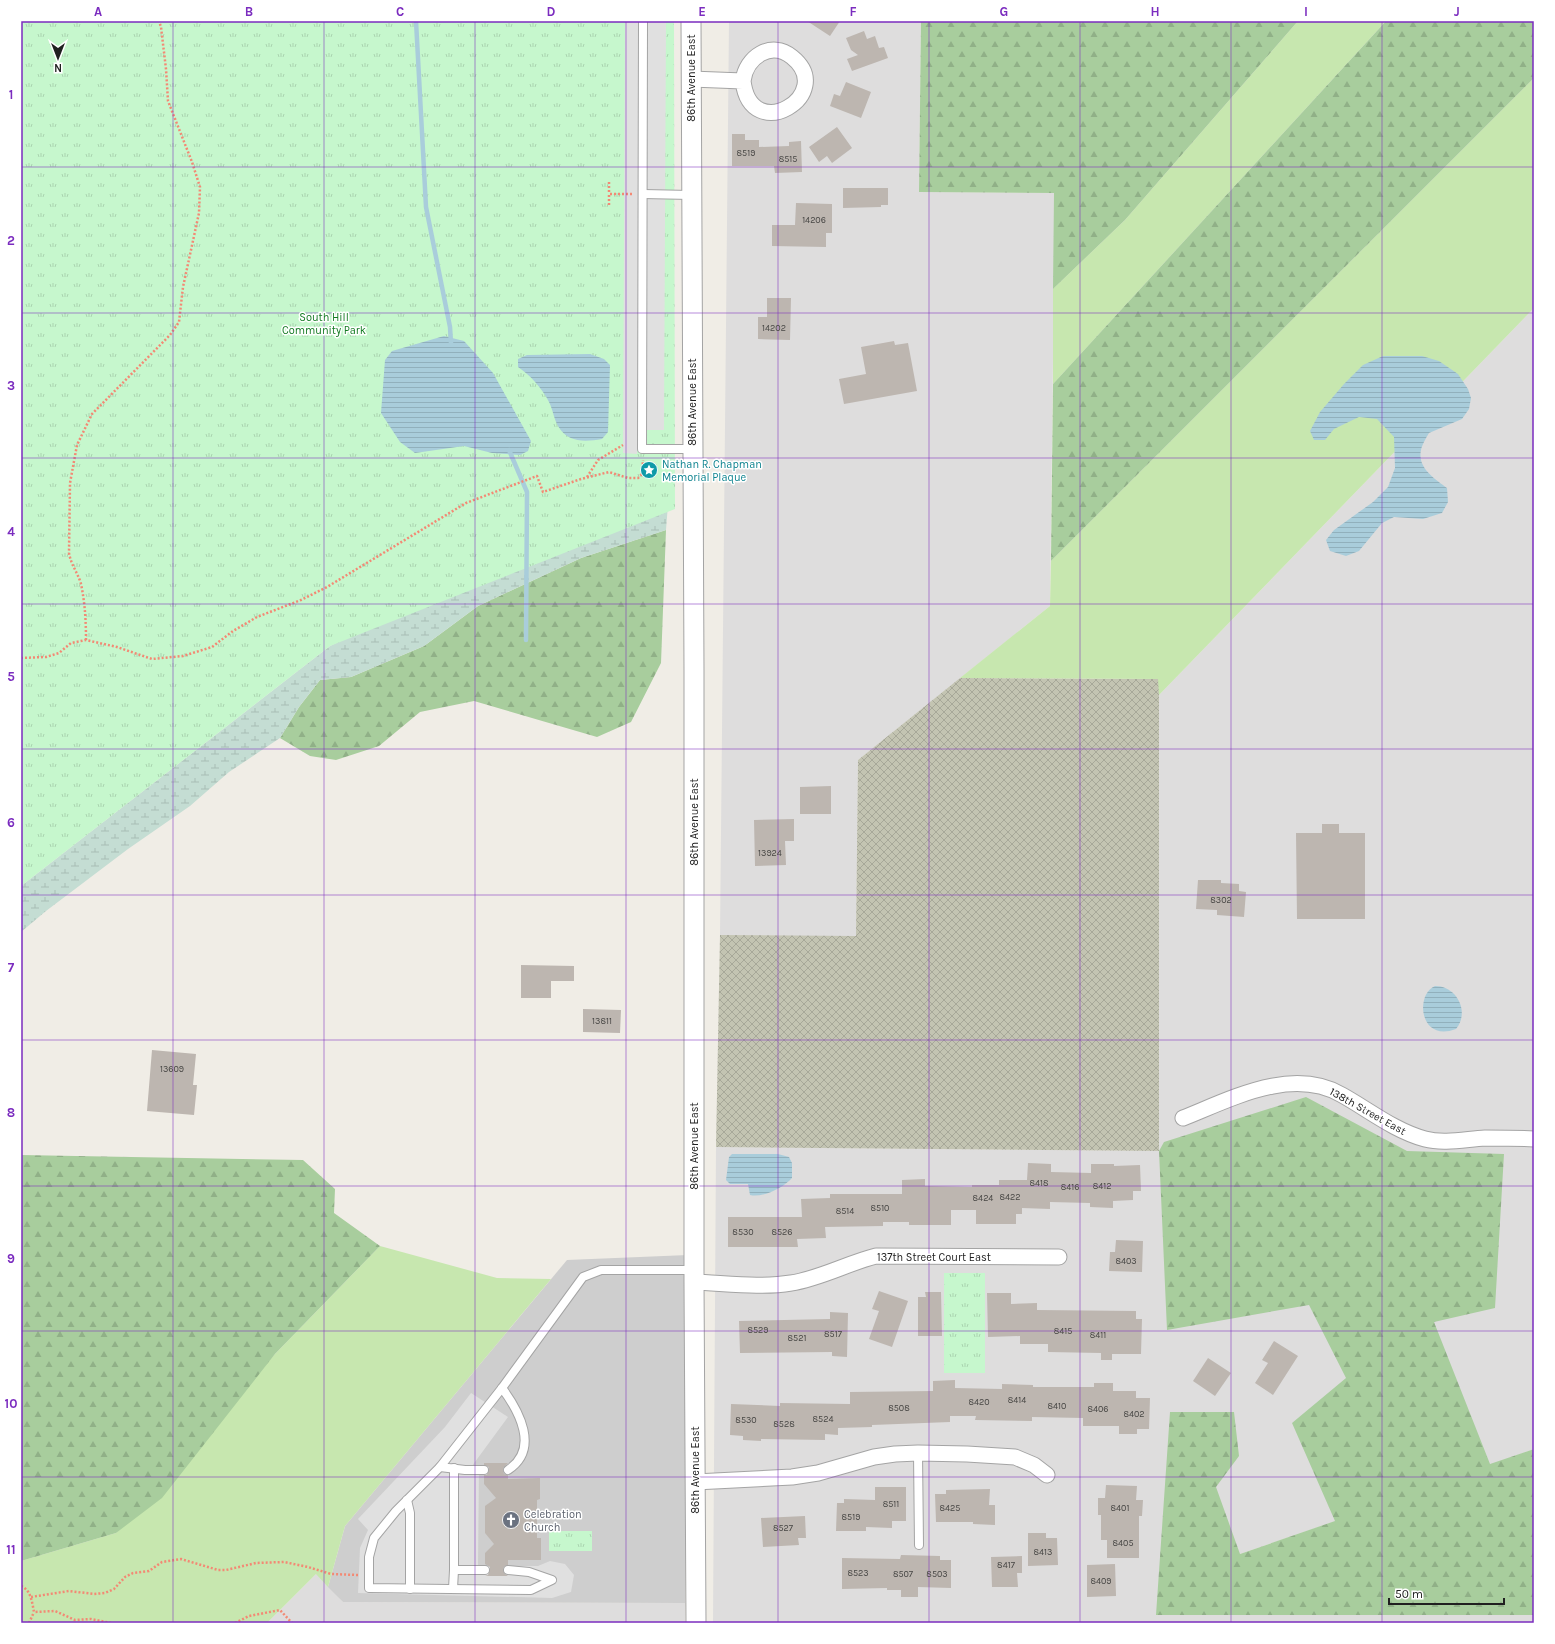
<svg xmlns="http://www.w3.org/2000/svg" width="1555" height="1644" viewBox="0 0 1555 1644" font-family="Karla,sans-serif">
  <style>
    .residential { fill: #dedddd }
    .religious { fill: #cecece }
    .construction { fill: url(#construction-cross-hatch) }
    .grass { fill: #c7e7af }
    .forest { fill: url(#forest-firs) }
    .wetland { fill: url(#wetland-marsh) }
    .park { fill: url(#park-tufts) }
    .parking { fill: #e0e0e0 }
    .water { fill: url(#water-rules) }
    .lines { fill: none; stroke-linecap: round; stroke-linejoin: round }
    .stream { stroke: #a9cddb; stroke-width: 4.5 }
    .building { fill: #bdb6b0 }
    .service-casing { stroke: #a4a4a4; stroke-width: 10 }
    .minor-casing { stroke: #a4a4a4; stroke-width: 17 }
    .tertiary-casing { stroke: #a4a4a4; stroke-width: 21 }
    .path { stroke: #f38974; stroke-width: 2.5; stroke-dasharray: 2 2; stroke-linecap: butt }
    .service { stroke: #fff; stroke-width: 8 }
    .minor { stroke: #fff; stroke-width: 15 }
    .tertiary { stroke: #fff; stroke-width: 19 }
    .grid { fill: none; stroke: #7b2cbf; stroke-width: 1; stroke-opacity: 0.55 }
    .labels { text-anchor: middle; stroke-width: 3; stroke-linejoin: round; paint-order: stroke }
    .number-label { font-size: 9px; fill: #474644 }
    .street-label { font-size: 11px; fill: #202020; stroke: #fff }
    .park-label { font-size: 11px; fill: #117a20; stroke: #fff }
    .culture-label { font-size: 11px; fill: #0d838f; stroke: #fff; text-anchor: start }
    .worship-label { font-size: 11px; fill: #5b616d; stroke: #fff; text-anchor: start }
    .neatline { fill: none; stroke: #7b2cbf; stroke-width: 1.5 }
    .grid-label { font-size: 13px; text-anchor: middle; font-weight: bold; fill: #7b2cbf }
  </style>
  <defs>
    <pattern id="construction-cross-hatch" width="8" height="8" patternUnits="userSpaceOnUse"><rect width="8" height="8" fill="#c3c4b2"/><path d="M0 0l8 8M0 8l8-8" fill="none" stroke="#a7a899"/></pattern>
    <pattern id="forest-firs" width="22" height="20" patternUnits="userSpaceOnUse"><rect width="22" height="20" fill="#a8cd9d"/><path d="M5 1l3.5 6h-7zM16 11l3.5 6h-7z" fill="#90b087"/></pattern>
    <pattern id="wetland-marsh" width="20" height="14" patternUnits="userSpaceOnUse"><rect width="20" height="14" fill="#c4ddd3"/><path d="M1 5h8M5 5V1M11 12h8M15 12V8" fill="none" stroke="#a8bdb5"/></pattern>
    <pattern id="park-tufts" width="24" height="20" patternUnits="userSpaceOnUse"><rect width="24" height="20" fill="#c6f7cd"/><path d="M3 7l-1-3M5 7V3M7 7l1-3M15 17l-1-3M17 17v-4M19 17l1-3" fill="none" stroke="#aad3b0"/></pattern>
    <pattern id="water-rules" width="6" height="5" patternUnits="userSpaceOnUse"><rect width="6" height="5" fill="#a9cddb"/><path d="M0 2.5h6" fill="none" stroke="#91b0bc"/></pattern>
  </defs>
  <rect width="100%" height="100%" fill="#f0ede6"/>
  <g class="residential">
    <polygon points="729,21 921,21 919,192 1055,193 1050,606 858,760 856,937 720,935"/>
    <polygon points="1534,308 1534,1449 1336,1521 1240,1554 1157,1615 1534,1615 1534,1623 713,1623 716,1147 1159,1151 1159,695"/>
    <polygon points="317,1573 343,1602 685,1603 685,1623 267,1623"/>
  </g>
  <polygon class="religious" points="688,1255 685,1603 343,1602 328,1587 345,1526 567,1260"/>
  <polygon class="construction" points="960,678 1159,679 1159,1151 716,1147 720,935 856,936 858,760"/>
  <g class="grass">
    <polygon points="1298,21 1386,21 1053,384 1053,289 1125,220"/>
    <polygon points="1534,78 1534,308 1159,695 1158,679 960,678 1050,606 1051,561"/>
    <polygon points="380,1246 497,1278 551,1279 345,1526 328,1587 316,1574 267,1623 21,1623 21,1561 116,1533 275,1354"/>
  </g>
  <g class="forest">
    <polygon points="921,21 1298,21 1125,220 1053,289 1054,193 919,192"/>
    <polygon points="1386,21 1534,21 1534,78 1051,561 1053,384"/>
    <polygon points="666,530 661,663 631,722 597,737 474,701 420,712 379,746 336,760 310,756 280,738 299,707 320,680 351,677 424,646 478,606 581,558"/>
    <polygon points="1306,1097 1407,1151 1504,1154 1495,1308 1434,1322 1490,1464 1534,1449 1534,1615 1156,1615 1170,1412 1234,1412 1239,1456 1216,1487 1240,1554 1335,1521 1292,1423 1346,1378 1309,1305 1167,1330 1159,1151 1164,1142"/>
    <polygon points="21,1155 303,1160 335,1189 334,1213 380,1246 275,1354 162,1498 116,1533 21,1561"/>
  </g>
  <polygon class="wetland" points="670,479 666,530 581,558 478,606 424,646 351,677 320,680 299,707 280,738 229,772 190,806 128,849 46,911 21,932 21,886 330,646"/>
  <g class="park">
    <polygon points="21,21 674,21 675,509 330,646 21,886"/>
    <rect x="944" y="1273" width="41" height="100"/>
    <rect x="549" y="1531" width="43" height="20"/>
  </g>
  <g class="parking">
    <polygon points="625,21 666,21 664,430 638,430 637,454 623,453"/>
    <polygon points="471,1393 508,1417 472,1466 479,1467 478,1566 538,1566 550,1561 565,1564 574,1575 571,1592 552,1598 358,1593 360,1548 368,1530 358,1519 445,1427"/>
  </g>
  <g class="water">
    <polygon points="444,336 464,341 493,373 531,441 528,451 520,455 492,453 464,446 415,453 400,442 381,413 385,360 392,351"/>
    <path d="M590,354L604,359L610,365L608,432L602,439C585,442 568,443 558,426C554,419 553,410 549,402C542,388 531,376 518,367V359L527,355Z"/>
    <path d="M1383,356H1422L1439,361L1458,374L1468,389L1471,398L1469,409L1462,419L1429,433C1426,438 1422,445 1421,450C1417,468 1435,479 1447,488L1448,502L1442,513L1423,519L1394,517L1382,523L1359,551L1346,556L1330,551L1326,540L1334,530L1373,502L1388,487L1395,468L1394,437L1377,419L1359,417L1334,429L1325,440H1314L1310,431L1320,412L1344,384L1363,365Z"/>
    <path d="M1435,986C1457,986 1470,1012 1456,1029C1419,1043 1415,994 1435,986Z"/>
    <path d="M732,1154H778L789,1157L792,1163V1178C783,1188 763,1198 750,1195L748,1184H730L726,1180L729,1157Z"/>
  </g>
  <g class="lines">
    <g class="stream">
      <polyline points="416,21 426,207 450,327 451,343"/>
      <polyline points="509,450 527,492 526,640"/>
    </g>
  </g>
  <g class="building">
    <polygon points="807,21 840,21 830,36"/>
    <polygon points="864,31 867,39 875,36 879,48 884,47 888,58 852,71 847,59 858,55 851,50 846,38"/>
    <polygon points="846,82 871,92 861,118 830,106 834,94 840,96"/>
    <polygon points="837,127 852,148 832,163 827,156 819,162 809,147"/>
    <polygon points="732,134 745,134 745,140 759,140 759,147 789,146 789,142 801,141 802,172 775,173 774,166 732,166"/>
    <polygon points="843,188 888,188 888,205 881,205 881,207 843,208"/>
    <polygon points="796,203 832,204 832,233 826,233 826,247 772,246 772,225 795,225"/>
    <polygon points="767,298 791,298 790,340 758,339 758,317 767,317"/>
    <polygon points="894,341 895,345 908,343 917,391 844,404 839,379 866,374 861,347"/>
    <polygon points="831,786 831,814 800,814 800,787"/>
    <polygon points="794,819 794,841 785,841 786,865 755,866 754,820"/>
    <polygon points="1322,824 1339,824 1339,833 1365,833 1365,919 1297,919 1296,833 1322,833"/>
    <polygon points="1198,880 1221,880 1221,883 1239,884 1239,891 1246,892 1244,917 1217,915 1217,910 1196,909"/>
    <polygon points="521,965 574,966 574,981 551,981 551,998 521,998"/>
    <polygon points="583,1009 621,1010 620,1033 583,1032"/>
    <polygon points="152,1050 196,1054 193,1085 197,1085 194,1115 147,1111"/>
    <polygon points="1028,1163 1051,1164 1051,1172 1091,1173 1091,1164 1114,1164 1114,1166 1140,1165 1141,1191 1133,1191 1133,1200 1113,1201 1113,1208 1090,1207 1090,1203 1050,1202 1050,1209 1022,1208 1022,1214 1016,1214 1016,1224 976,1224 976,1210 951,1210 951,1225 909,1225 909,1222 883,1222 883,1226 825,1227 826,1238 797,1239 798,1247 728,1247 728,1217 802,1217 801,1199 830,1198 830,1194 902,1194 902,1180 925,1179 925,1186 972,1187 972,1185 999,1185 999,1180 1027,1180"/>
    <polygon points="1116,1240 1143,1241 1142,1272 1109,1271 1110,1252 1115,1252"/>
    <polygon points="879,1291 908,1301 892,1347 869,1339 879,1311 872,1309"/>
    <polygon points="925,1292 941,1292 942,1336 918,1336 918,1297 926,1297"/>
    <polygon points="987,1293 1011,1293 1011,1304 1037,1303 1037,1310 1136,1311 1136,1319 1142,1319 1141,1354 1112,1354 1112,1360 1101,1360 1101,1353 1048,1352 1048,1344 1020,1344 1020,1336 988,1337"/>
    <polygon points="830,1312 848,1313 847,1357 832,1356 832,1352 740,1353 739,1321 830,1319"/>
    <polygon points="1274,1341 1298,1356 1273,1395 1255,1383 1268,1363 1262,1360"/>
    <polygon points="1208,1358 1231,1373 1215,1396 1193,1381"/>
    <polygon points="955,1380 955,1388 1002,1389 1002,1384 1033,1385 1033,1387 1094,1387 1094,1383 1113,1383 1113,1391 1136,1391 1136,1398 1150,1398 1149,1429 1137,1429 1137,1434 1119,1434 1119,1426 1083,1426 1083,1418 1032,1417 1032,1421 975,1420 976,1416 950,1416 950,1422 872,1425 872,1427 838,1428 838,1435 825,1434 825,1440 761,1439 761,1441 743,1440 743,1436 730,1435 731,1404 780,1406 780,1403 850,1404 850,1392 933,1391 933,1381"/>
    <polygon points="484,1463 508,1463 503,1468 503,1471 504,1474 508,1475 508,1479 540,1478 540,1499 537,1500 537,1538 541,1538 541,1560 508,1560 508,1565 504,1567 503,1570 505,1574 508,1576 485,1576 488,1575 490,1570 490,1567 485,1564 485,1553 494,1544 485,1533 485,1506 496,1498 484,1484 484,1475 487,1475 489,1470 489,1467 484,1465"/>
    <polygon points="1106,1485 1137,1486 1136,1500 1143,1500 1142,1516 1139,1516 1139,1558 1107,1558 1107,1540 1101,1540 1101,1515 1098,1515 1098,1498 1105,1498"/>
    <polygon points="875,1487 906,1487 906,1521 892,1521 892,1528 866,1527 866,1531 836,1531 837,1503 844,1503 844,1499 875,1500"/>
    <polygon points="990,1489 989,1505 995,1505 995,1525 973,1524 973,1522 936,1522 935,1494 946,1494 946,1490"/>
    <polygon points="805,1516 806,1538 798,1538 799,1545 763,1547 761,1518"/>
    <polygon points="1028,1533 1046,1533 1046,1538 1057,1538 1058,1565 1028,1566"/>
    <polygon points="901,1555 940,1556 940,1560 951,1560 951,1588 918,1587 918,1597 901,1597 901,1590 887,1590 887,1588 842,1589 842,1558 900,1559"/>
    <polygon points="1022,1556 1022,1573 1017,1573 1018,1587 992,1587 991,1557"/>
    <polygon points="1115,1564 1116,1596 1087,1597 1087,1565"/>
  </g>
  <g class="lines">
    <g class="service-casing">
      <g id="service">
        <polyline points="643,21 642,449 693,449"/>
        <polyline points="643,194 691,195"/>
        <path d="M502,1388C519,1411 540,1449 508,1470"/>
        <polyline points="918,1453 919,1545"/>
        <polyline points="440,1467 396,1511 374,1538 369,1557 369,1588 531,1590 552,1580 529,1572 508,1570"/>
        <polyline points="454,1468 454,1570 485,1570"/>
        <polyline points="484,1470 465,1470 440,1467 502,1388 583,1277 601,1270 694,1270"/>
        <polyline points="407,1500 410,1513 410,1589"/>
        <polyline points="453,1589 454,1570"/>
      </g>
    </g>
    <g class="minor-casing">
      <g id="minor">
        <path d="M691,79L743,81C746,57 771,40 792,57C838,94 751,147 743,81"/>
        <path d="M1183,1118C1231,1099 1292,1066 1342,1095C1369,1110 1395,1131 1425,1139C1444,1144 1466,1139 1485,1138C1502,1138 1518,1138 1534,1139"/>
        <path d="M694,1282C724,1283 762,1288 791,1283C819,1279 848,1263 876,1256L1059,1257"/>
        <polyline points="695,1482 792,1477 818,1473 874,1457 895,1454 918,1453 967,1454 1015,1457 1034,1465 1047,1475"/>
      </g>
    </g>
    <g class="tertiary-casing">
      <polyline id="tertiary" points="691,21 694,671 694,1282 696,1623"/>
    </g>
    <g class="path">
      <polyline points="609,182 609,194"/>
      <polyline points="609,205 609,194 632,194"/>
      <polyline points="587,477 598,460 623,445"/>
      <path d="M86,640C86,621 85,603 81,584C78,573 71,565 69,553L70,483L77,445L92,414L170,335L179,322L183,287L199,213L200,187L192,162L168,101L166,69L161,27L159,21"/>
      <polyline points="21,658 46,657 59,653 71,643 86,640 117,647 152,659 183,656 212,647 233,631 257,617 301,600 327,587 466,503 537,476 543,492 581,479 609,472 628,478 638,478 642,474 643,460"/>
      <path d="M21,1586C31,1590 32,1602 34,1612L55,1611L75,1620L91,1619L111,1623"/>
      <polyline points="31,1597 69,1591 94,1594 105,1593 114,1589 125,1577 133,1573 149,1571 162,1562 181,1559 218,1570 226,1570 256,1563 284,1562 308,1567 331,1574 358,1575"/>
      <polyline points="29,1623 34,1612"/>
      <polyline points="235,1623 249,1616 280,1610 292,1623"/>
    </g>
    <use href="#service" class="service"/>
    <use href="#minor" class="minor"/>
    <use href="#tertiary" class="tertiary"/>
  </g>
  <path class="grid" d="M173,21V1623M324,21V1623M475,21V1623M626,21V1623M778,21V1623M929,21V1623M1080,21V1623M1231,21V1623M1382,21V1623M21,167H1534M21,313H1534M21,458H1534M21,604H1534M21,749H1534M21,895H1534M21,1040H1534M21,1186H1534M21,1331H1534M21,1477H1534"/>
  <defs>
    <g id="sight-disc" transform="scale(0.9)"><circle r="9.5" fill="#0f9aa8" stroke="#fff"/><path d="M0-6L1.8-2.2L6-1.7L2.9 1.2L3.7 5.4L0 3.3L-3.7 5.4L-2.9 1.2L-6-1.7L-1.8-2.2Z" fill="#fff"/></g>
    <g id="church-disc" transform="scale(0.9)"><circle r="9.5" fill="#6b7280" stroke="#fff"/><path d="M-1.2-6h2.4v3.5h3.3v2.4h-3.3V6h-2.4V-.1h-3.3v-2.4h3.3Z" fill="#fff"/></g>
  </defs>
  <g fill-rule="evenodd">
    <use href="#sight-disc" x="649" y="470"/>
    <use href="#church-disc" x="511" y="1520"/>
  </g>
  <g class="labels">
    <g class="number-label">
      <text x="746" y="156">8519</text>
      <text x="788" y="162">8515</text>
      <text x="814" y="223">14206</text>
      <text x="774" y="331">14202</text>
      <text x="770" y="856">13924</text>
      <text x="1221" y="903">8302</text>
      <text x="602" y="1024">13811</text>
      <text x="172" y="1072">13609</text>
      <text x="1039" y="1186">8418</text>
      <text x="1102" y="1189">8412</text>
      <text x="1070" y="1190">8416</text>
      <text x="1010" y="1200">8422</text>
      <text x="983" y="1201">8424</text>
      <text x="880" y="1211">8510</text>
      <text x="845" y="1214">8514</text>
      <text x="743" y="1235">8530</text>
      <text x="782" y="1235">8526</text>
      <text x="1126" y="1264">8403</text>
      <text x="758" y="1333">8529</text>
      <text x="1063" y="1334">8415</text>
      <text x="833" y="1337">8517</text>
      <text x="1098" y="1338">8411</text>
      <text x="797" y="1341">8521</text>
      <text x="1017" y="1403">8414</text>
      <text x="979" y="1405">8420</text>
      <text x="1057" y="1409">8410</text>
      <text x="899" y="1411">8508</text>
      <text x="1098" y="1412">8406</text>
      <text x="1134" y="1417">8402</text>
      <text x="823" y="1422">8524</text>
      <text x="746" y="1423">8530</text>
      <text x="784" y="1427">8528</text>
      <text x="891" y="1507">8511</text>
      <text x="950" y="1511">8425</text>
      <text x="1120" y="1511">8401</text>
      <text x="851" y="1520">8519</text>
      <text x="783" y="1531">8527</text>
      <text x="1123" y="1546">8405</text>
      <text x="1043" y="1555">8413</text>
      <text x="1006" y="1568">8417</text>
      <text x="858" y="1576">8523</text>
      <text x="903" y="1577">8507</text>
      <text x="937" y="1577">8503</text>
      <text x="1101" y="1584">8409</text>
    </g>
    <g class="street-label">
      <text transform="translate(691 78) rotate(-90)" y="4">86th Avenue East</text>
      <text transform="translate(692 402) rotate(-90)" y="4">86th Avenue East</text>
      <text transform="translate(694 822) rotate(-90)" y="4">86th Avenue East</text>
      <text transform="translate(1368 1111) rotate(29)" y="4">138th Street East</text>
      <text transform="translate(694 1146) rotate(-90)" y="4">86th Avenue East</text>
      <text x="934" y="1261">137th Street Court East</text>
      <text transform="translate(695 1470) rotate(-90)" y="4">86th Avenue East</text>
    </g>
    <g class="park-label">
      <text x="324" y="321">South Hill<tspan x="324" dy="13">Community Park</tspan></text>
    </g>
    <g class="culture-label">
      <text x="662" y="468">Nathan R. Chapman<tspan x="662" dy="13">Memorial Plaque</tspan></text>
    </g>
    <g class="worship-label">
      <text x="524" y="1518">Celebration<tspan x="524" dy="13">Church</tspan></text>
    </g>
  </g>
  <rect width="1555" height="1644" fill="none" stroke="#ffffff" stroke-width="44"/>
  <g transform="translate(58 58) rotate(180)" stroke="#ffffff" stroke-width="3" paint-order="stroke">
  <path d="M0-3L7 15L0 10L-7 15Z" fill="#202020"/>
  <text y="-6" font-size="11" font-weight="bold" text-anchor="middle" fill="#202020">N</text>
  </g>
  <path d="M1389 1598v6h115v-6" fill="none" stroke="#202020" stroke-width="2"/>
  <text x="1395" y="1598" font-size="12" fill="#202020" stroke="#ffffff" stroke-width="3" paint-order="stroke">50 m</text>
  <rect x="22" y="22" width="1511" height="1600" class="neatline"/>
  <g class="grid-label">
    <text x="98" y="16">A</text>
    <text x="249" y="16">B</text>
    <text x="400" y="16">C</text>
    <text x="551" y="16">D</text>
    <text x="702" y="16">E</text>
    <text x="853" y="16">F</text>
    <text x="1004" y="16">G</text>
    <text x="1155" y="16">H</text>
    <text x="1306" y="16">I</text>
    <text x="1457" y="16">J</text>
    <text x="11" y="99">1</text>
    <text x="11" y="245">2</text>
    <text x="11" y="390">3</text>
    <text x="11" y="536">4</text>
    <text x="11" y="681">5</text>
    <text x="11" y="827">6</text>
    <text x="11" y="972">7</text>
    <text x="11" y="1117">8</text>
    <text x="11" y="1263">9</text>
    <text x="11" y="1408">10</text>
    <text x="11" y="1554">11</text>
  </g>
</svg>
